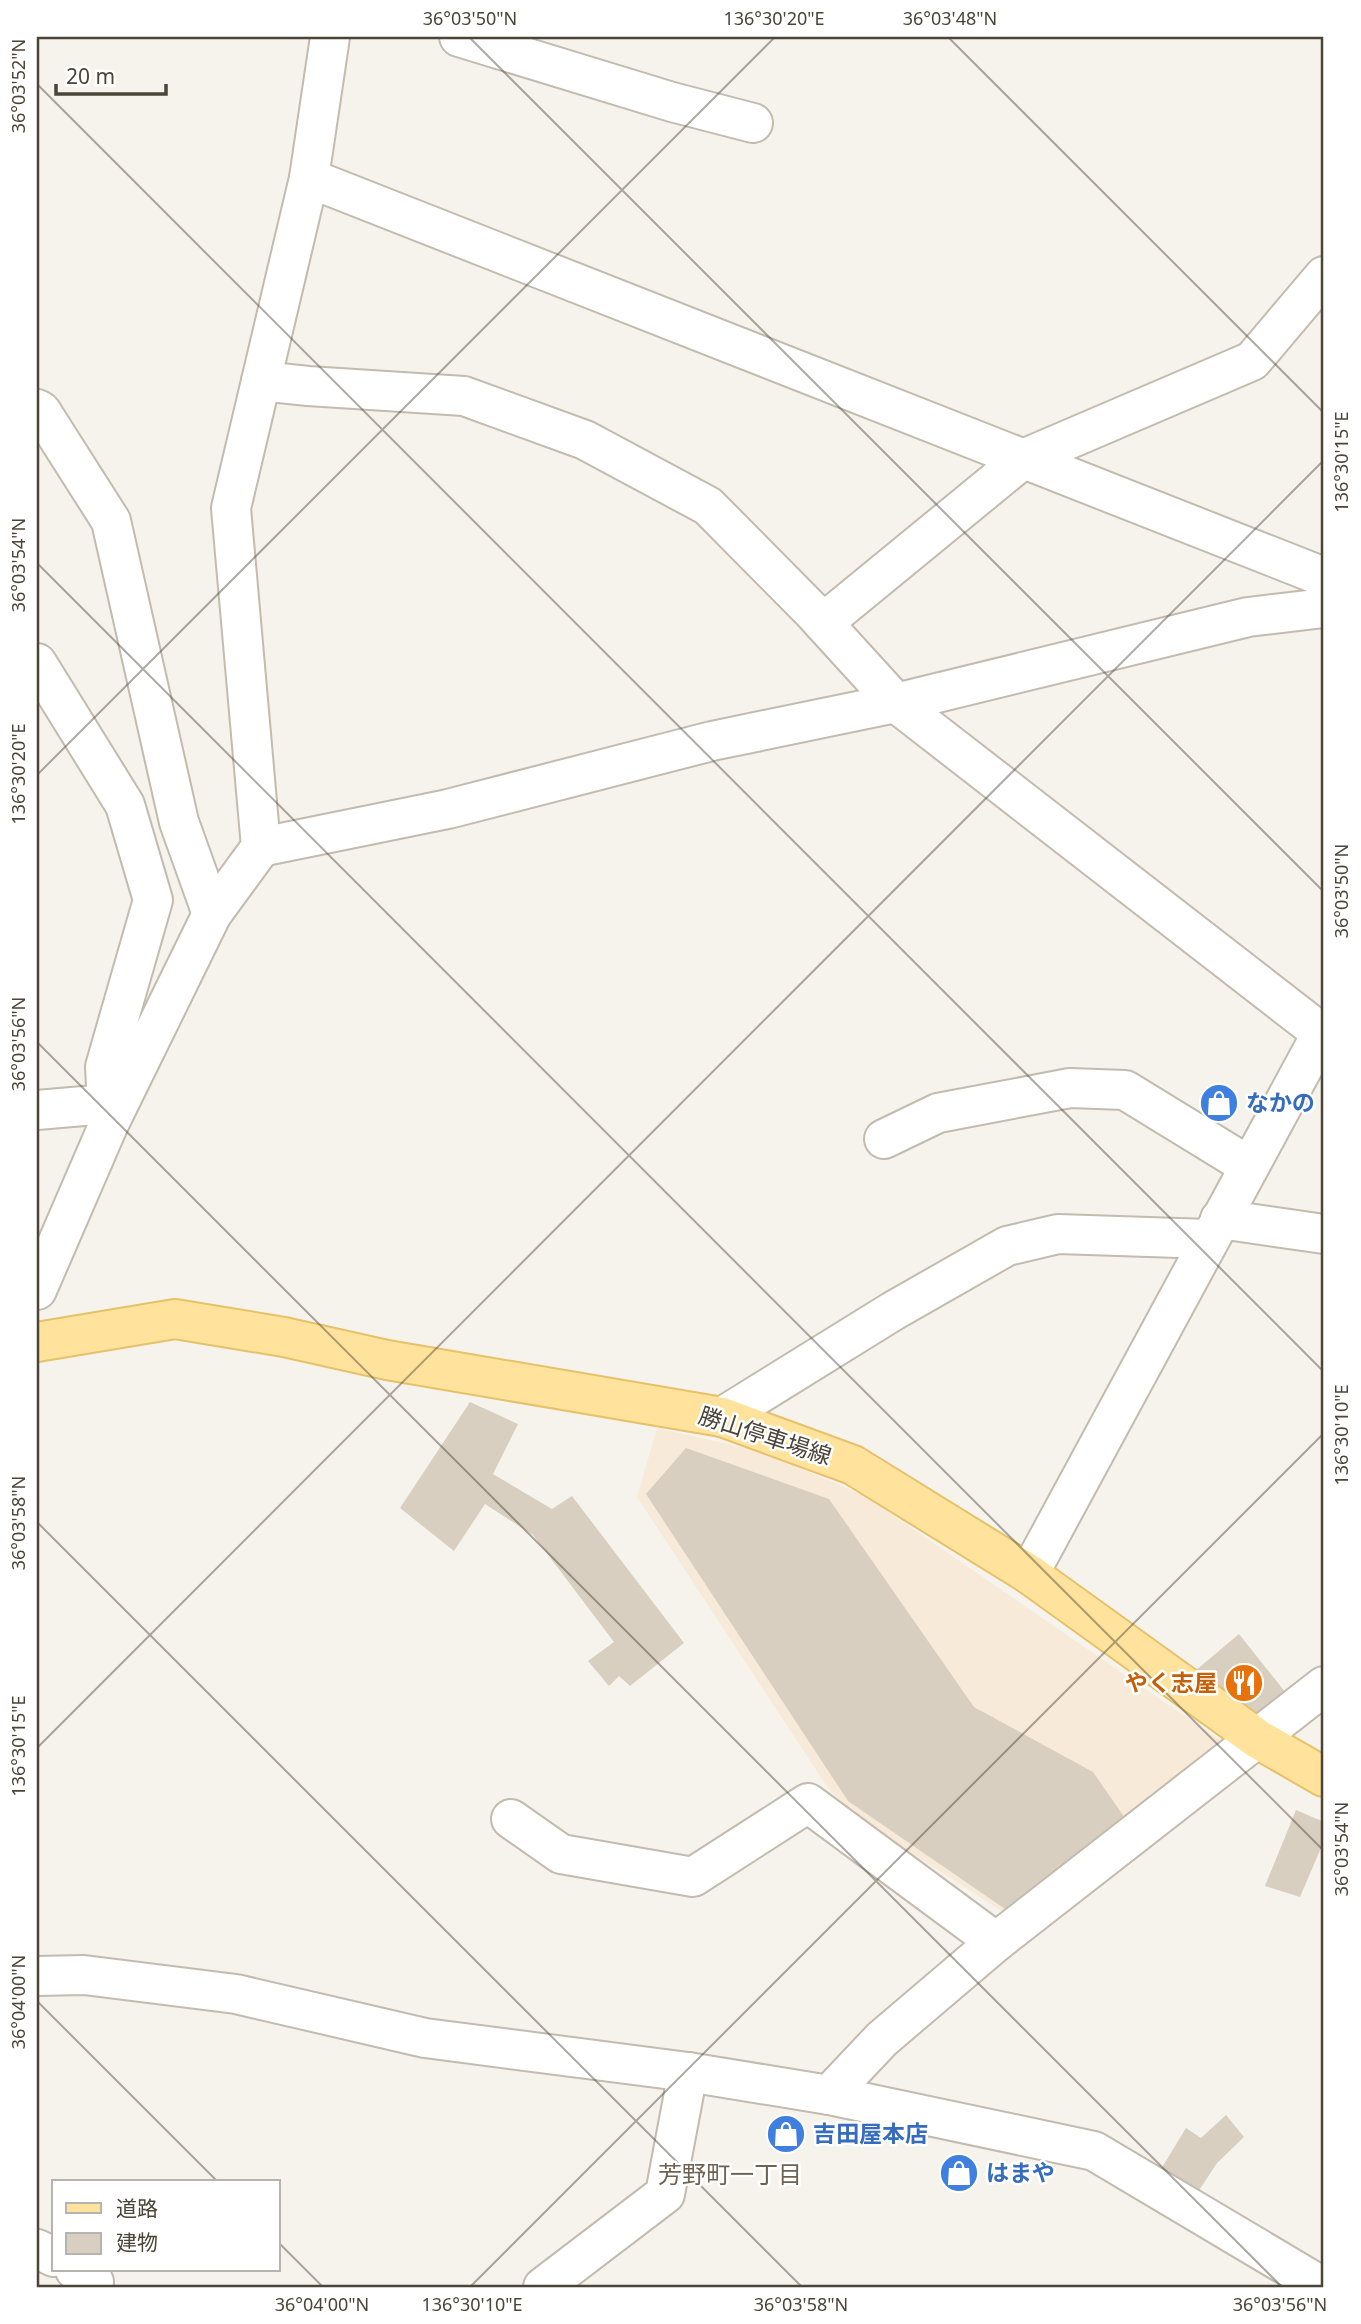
<svg xmlns="http://www.w3.org/2000/svg" width="1361" height="2324" viewBox="0 0 1361 2324" font-family="'Noto Sans','Noto Sans JP',sans-serif">
  <style>
    .commercial { fill: #f7ead8 }
    .building { fill: #d8cfc1 }
    .lines { fill: none; stroke-linecap: round; stroke-linejoin: round }
    .minor-casing { stroke: #c2bbae; stroke-width: 42 }
    .major-casing { stroke: #e6c16a; stroke-width: 42 }
    .minor { stroke: #fff; stroke-width: 38 }
    .major { stroke: #ffe39c; stroke-width: 38 }
    .ticks { fill: none; stroke: #4b4439; stroke-width: 2; stroke-opacity: 0.45 }
    .labels { text-anchor: middle; stroke-width: 5; stroke-linejoin: round; paint-order: stroke }
    .shop-label { font-size: 23px; font-weight: bold; fill: #366cbe; stroke: #fff; text-anchor: start }
    .street-label { font-size: 23px; fill: #4b4439; stroke: #fff }
    .food-label { font-size: 23px; font-weight: bold; fill: #c56008; stroke: #fff; text-anchor: end }
    .neighbourhood-label { font-size: 24px; fill: #6e6250; stroke: #fff }
    .neatline { fill: none; stroke: #4b4439; stroke-width: 2.5 }
    .ticks-label { font-size: 18px; text-anchor: middle; fill: #4b4439 }
  </style>
  <rect width="100%" height="100%" fill="#f6f3ec"/>
  <polygon class="commercial" points="657,1428 762,1452 865,1496 1231,1748 1011,1917 854,1816 828,1788 637,1497"/>
  <g class="building">
    <polygon points="470,1402 518,1424 493,1474 552,1509 572,1496 684,1643 630,1686 619,1676 609,1686 588,1661 614,1642 533,1535 485,1504 454,1551 400,1508"/>
    <polygon points="686,1448 829,1499 974,1707 1093,1772 1127,1821 1008,1911 848,1801 646,1494"/>
    <polygon points="1239,1634 1294,1703 1264,1727 1195,1671"/>
    <polygon points="1296,1810 1324,1822 1324,1841 1300,1897 1265,1886"/>
    <polygon points="1226,2115 1244,2137 1217,2163 1196,2195 1158,2174 1186,2128 1201,2138"/>
  </g>
  <g class="lines">
    <g class="minor-casing">
      <g id="minor">
        <polyline points="459,37 672,102 753,123"/>
        <polyline points="309,178 1324,577"/>
        <polyline points="261,381 308,386 464,396 585,440 708,506 814,613 896,703 1324,1035"/>
        <polyline points="37,409 41,411 111,521 179,822 212,914"/>
        <polyline points="823,623 1023,459 1252,361 1324,276"/>
        <polyline points="37,663 125,805 153,900 105,1067 108,1122"/>
        <polyline points="261,847 448,809 712,741 896,703 1248,617 1324,608"/>
        <polyline points="37,1110 107,1104"/>
        <polyline points="884,1139 938,1113 1070,1088 1125,1090 1249,1166"/>
        <polyline points="1220,1219 1324,1234"/>
        <polyline points="37,1290 108,1126 212,914 261,847 231,508 309,178 330,37"/>
        <polyline points="722,1417 893,1311 1007,1246 1058,1234 1209,1239"/>
        <polyline points="1029,1574 1324,1029"/>
        <polyline points="511,1819 561,1854 693,1877 808,1803 996,1942"/>
        <polyline points="37,1976 84,1975 236,1994 425,2038 688,2072 829,2095 1094,2151 1323,2287"/>
        <polyline points="829,2095 882,2039 996,1942 1324,1686"/>
        <polyline points="37,2249 54,2257"/>
        <polyline points="75,2270 94,2282"/>
        <polyline points="543,2287 665,2194 688,2072"/>
      </g>
    </g>
    <g class="major-casing">
      <polyline id="major" points="37,1342 175,1319 284,1337 387,1360 722,1417 853,1465 1029,1574 1258,1739 1324,1777"/>
    </g>
    <use href="#minor" class="minor"/>
    <use href="#major" class="major"/>
  </g>
  <path class="ticks" d="M469,37L1324,892M948,37L1324,413M37,84L1324,1372M37,563L1324,1851M37,775L775,37M37,1042L1282,2287M37,1522L802,2287M37,1748L1324,460M37,2001L218,2182M278,2242L323,2287M470,2287L1324,1433"/>
  <defs>
    <g id="shop-disc" transform="scale(2.0125)"><circle r="9.5" fill="#3f7fe0" stroke="#fff"/><path d="M-5-2.5h2.3a2.7 3.5 0 0 1 5.4 0H5L5.5 6h-11ZM-1.5-2.5h3a1.5 2.3 0 0 0-3 0Z" fill="#fff"/></g>
    <g id="restaurant-disc" transform="scale(2.0125)"><circle r="9.5" fill="#e8710a" stroke="#fff"/><path d="M-5-6h1v4h1v-4h1v4h1v-4h1v5L-1.5 .5V6h-2V.5L-5-1ZM5-6V6H3V1.5H1.5Q1.5-4 5-6Z" fill="#fff"/></g>
  </defs>
  <g fill-rule="evenodd">
    <use href="#shop-disc" x="1219" y="1103"/>
    <use href="#restaurant-disc" x="1244" y="1683"/>
    <use href="#shop-disc" x="786" y="2134"/>
    <use href="#shop-disc" x="959" y="2173"/>
  </g>
  <g class="labels">
    <g class="shop-label">
      <text x="1246" y="1111">なかの</text>
      <text x="813" y="2142">吉田屋本店</text>
      <text x="986" y="2181">はまや</text>
    </g>
    <g class="street-label">
      <text transform="translate(765 1436) rotate(18)" y="8">勝山停車場線</text>
    </g>
    <g class="food-label">
      <text x="1217" y="1691">やく志屋</text>
    </g>
    <g class="neighbourhood-label">
      <text x="730" y="2183">芳野町一丁目</text>
    </g>
  </g>
  <rect width="1361" height="2324" fill="none" stroke="#ffffff" stroke-width="77"/>
  <rect x="52" y="2180" width="228" height="91" fill="#ffffff" stroke="#b7b4b0" stroke-width="2"/>
  <rect x="66" y="2203" width="35" height="10" fill="#ffe39c" stroke="#b7b4b0" stroke-width="2"/>
  <text x="116" y="2216" font-size="21" fill="#4b4439">道路</text>
  <rect x="66" y="2233" width="35" height="21" fill="#d8cfc1" stroke="#b7b4b0" stroke-width="2"/>
  <text x="116" y="2250" font-size="21" fill="#4b4439">建物</text>
  <path d="M56 84v10h110v-10" fill="none" stroke="#4b4439" stroke-width="3.5"/>
  <text x="66" y="84" font-size="21" fill="#4b4439" stroke="#ffffff" stroke-width="5" paint-order="stroke">20 m</text>
  <rect x="38" y="38" width="1284" height="2248" class="neatline"/>
  <g class="ticks-label">
    <text x="470" y="25">36°03'50"N</text>
    <text x="774" y="25">136°30'20"E</text>
    <text x="950" y="25">36°03'48"N</text>
    <text transform="translate(19 86) rotate(-90)" y="6">36°03'52"N</text>
    <text transform="translate(1342 462) rotate(-90)" y="6">136°30'15"E</text>
    <text transform="translate(19 565) rotate(-90)" y="6">36°03'54"N</text>
    <text transform="translate(19 774) rotate(-90)" y="6">136°30'20"E</text>
    <text transform="translate(1342 891) rotate(-90)" y="6">36°03'50"N</text>
    <text transform="translate(19 1044) rotate(-90)" y="6">36°03'56"N</text>
    <text transform="translate(1342 1435) rotate(-90)" y="6">136°30'10"E</text>
    <text transform="translate(19 1523) rotate(-90)" y="6">36°03'58"N</text>
    <text transform="translate(19 1746) rotate(-90)" y="6">136°30'15"E</text>
    <text transform="translate(1342 1849) rotate(-90)" y="6">36°03'54"N</text>
    <text transform="translate(19 2002) rotate(-90)" y="6">36°04'00"N</text>
    <text x="322" y="2311">36°04'00"N</text>
    <text x="472" y="2311">136°30'10"E</text>
    <text x="801" y="2311">36°03'58"N</text>
    <text x="1280" y="2311">36°03'56"N</text>
  </g>
</svg>
